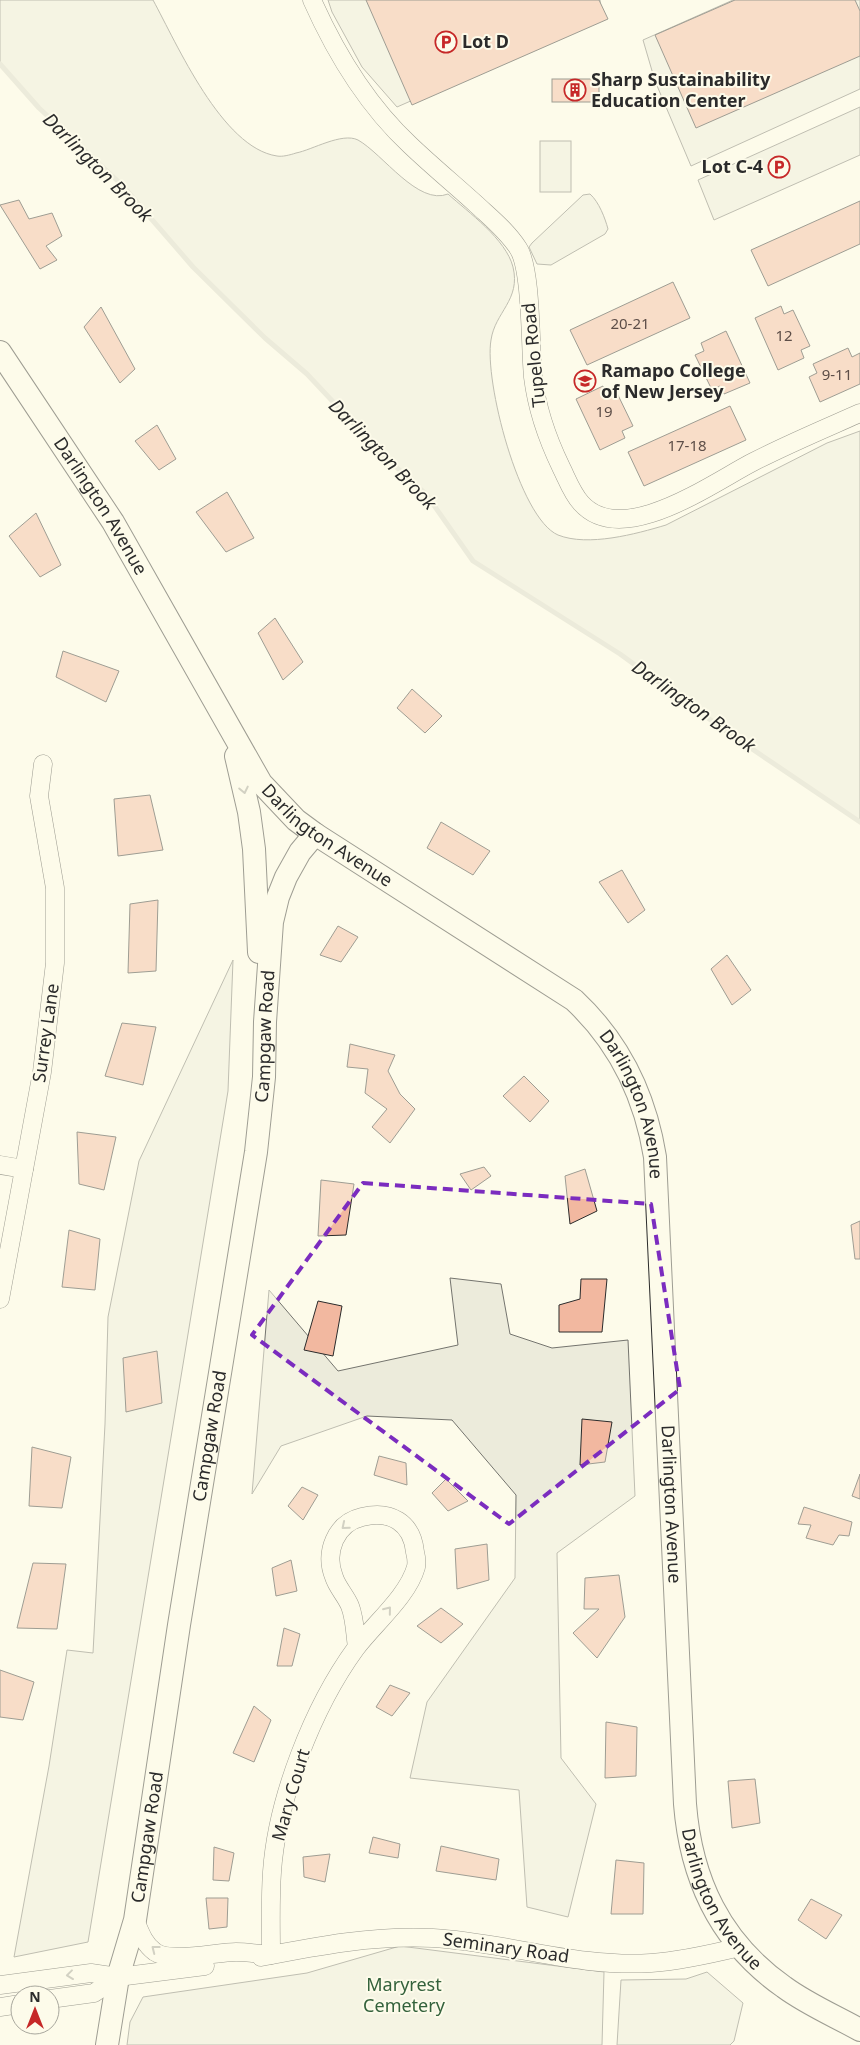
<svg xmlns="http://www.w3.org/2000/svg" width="860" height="2045" viewBox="0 0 860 2045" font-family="'Noto Sans',sans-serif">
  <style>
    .green { fill: #ecebdb; stroke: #74746e }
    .parking { fill: #eceadb; stroke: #74746e }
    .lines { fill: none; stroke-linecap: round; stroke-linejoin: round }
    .stream { stroke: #d8d7c9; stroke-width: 5 }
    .building { fill: #f2b8a0; stroke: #2b2b2b }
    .minor-casing { stroke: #2b2b2b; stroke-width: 19 }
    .major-casing { stroke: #2b2b2b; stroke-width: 24 }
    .minor { stroke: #fdfbea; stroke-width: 18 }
    .major { stroke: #fdfbea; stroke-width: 22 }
    .oneway { stroke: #9e9d94 }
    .marked { fill: none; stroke: #7b2cbf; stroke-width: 4; stroke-dasharray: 10 6; stroke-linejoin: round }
    .labels { text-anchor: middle; stroke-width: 4; stroke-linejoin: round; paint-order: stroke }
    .number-label { font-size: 15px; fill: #5d4e48 }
    .poi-label { font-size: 18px; font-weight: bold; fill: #2b2b2b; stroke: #fdfbea; text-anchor: start }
    .street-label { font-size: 18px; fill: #2b2b2b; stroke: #fdfbea }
    .park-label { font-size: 18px; fill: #34623c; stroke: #fdfbea }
    .water-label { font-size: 19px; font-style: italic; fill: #2b2b2b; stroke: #fdfbea }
  </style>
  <rect width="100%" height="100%" fill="#fdfbea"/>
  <g class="green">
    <path d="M0,0H153C177,44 222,148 277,156C282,157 290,155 296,153C312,150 342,132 358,140C383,154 418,206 448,194C468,212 506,239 513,267C521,300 495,312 491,340C484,380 519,518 558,535C588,547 636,534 666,525L827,443L860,431V822L730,734L620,654L473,561L426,494L384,456L307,374L265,338L193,267L122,185L39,108L0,64Z"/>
    <rect x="540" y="141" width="31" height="51"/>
    <path d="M590,194C599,202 605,218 608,229L605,234L551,265L537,264L529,247L532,243L583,195Z"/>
    <polygon points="233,960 228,1091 88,1942 14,1957 49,1766 67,1650 93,1653 105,1424 108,1317 139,1161"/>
    <polygon points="450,1278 501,1284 510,1334 552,1348 628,1340 635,1496 557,1553 561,1758 596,1804 568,1917 527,1907 519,1790 410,1778 427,1702 515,1578 516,1495 452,1420 367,1416 281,1446 252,1494 269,1290 338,1371 458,1345"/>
    <polygon points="400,1946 604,1972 602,2045 127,2045 130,2022 143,1997 307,1973"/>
    <polygon points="707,1972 743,2003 734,2041 730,2045 617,2045 621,1980 686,1979"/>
  </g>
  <g class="parking">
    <polygon points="328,0 600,0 602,17 397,107 362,67 332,12"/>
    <polygon points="733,0 860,0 860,89 691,166 655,81 643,40"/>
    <polygon points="860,107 860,155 714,220 698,180"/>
  </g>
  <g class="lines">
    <polyline class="stream" points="0,64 39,108 122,185 193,267 265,338 307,374 384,456 426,494 473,561 620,654 730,734 860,822"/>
  </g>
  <g class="building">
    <polygon points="366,0 599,0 608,19 412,105"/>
    <polygon points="735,0 855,0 860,11 860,56 696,128 655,35"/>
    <rect x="552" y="79" width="47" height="23"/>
    <polygon points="19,200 29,219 52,213 62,236 46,246 57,260 40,269 0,205"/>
    <polygon points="860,201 860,244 768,286 751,250"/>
    <polygon points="673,282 690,318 587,365 570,330"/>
    <polygon points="781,306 784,314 793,310 810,346 801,350 804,358 778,370 755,318"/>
    <polygon points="101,307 135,369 120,383 84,327"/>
    <polygon points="726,331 750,383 724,394 720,386 712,390 695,355 704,351 701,343"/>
    <polygon points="848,348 852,357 860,353 860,384 820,402 809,377 817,373 813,364"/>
    <polygon points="603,386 607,395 616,391 633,426 622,431 625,438 600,450 576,399"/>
    <polygon points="730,406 746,440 644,486 628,452"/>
    <polygon points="157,425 176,459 159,470 135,441"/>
    <polygon points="227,492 254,538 226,552 196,512"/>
    <polygon points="36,513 61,565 40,577 9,536"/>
    <polygon points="275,618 303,662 283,680 258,633"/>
    <polygon points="63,651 119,671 106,702 56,677"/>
    <polygon points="412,689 442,716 425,733 397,708"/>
    <polygon points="150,795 163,850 118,856 114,799"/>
    <polygon points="441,822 490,851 473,875 427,848"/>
    <polygon points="622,870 645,910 628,923 599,882"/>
    <polygon points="158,900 156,971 128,973 130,904"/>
    <polygon points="338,926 358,937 341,962 320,955"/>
    <polygon points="727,955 751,990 732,1005 711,969"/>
    <polygon points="122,1023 156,1027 143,1085 105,1076"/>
    <polygon points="350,1044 395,1055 388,1071 400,1094 415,1109 390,1143 372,1127 387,1109 365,1093 368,1069 347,1067"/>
    <polygon points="524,1076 549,1101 530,1122 503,1096"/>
    <polygon points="77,1132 116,1137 104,1190 79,1184"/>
    <polygon points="484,1167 491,1176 471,1190 460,1174"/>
    <polygon points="585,1169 597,1211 570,1224 565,1176"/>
    <polygon points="321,1180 354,1184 346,1235 318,1236"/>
    <polygon points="860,1221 860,1259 855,1259 851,1225"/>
    <polygon points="69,1230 100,1239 95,1290 62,1287"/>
    <polygon points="581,1279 607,1279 602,1332 559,1332 559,1305 580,1299"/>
    <polygon points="318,1301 342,1306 333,1356 304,1350"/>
    <polygon points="157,1351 162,1403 126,1412 123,1358"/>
    <polygon points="582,1419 612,1422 605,1462 580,1465"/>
    <polygon points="32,1447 71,1457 62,1508 29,1506"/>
    <polygon points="379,1456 406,1463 407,1485 374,1475"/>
    <polygon points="860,1474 860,1499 852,1496"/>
    <polygon points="446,1479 468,1501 448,1511 432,1493"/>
    <polygon points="302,1487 318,1495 303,1520 288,1506"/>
    <polygon points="804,1507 852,1522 849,1536 839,1535 833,1545 806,1538 811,1525 798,1524"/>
    <polygon points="487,1544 489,1580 457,1589 455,1549"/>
    <polygon points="291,1560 297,1591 276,1596 272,1568"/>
    <polygon points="33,1563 66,1564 57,1629 17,1628"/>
    <polygon points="619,1575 625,1617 597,1658 573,1633 599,1609 584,1609 585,1578"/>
    <polygon points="441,1608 463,1624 441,1643 417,1626"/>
    <polygon points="284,1628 300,1634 292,1666 277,1666"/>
    <polygon points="0,1670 34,1682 23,1720 0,1717"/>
    <polygon points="390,1685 410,1693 392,1716 376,1707"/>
    <polygon points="254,1706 271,1720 254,1762 233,1753"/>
    <polygon points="606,1722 637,1727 636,1776 605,1778"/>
    <polygon points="755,1779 760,1823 732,1828 728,1781"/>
    <polygon points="373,1837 400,1844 398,1858 369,1853"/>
    <polygon points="441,1846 499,1859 496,1880 436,1871"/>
    <polygon points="214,1847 234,1853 229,1881 213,1880"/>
    <polygon points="330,1854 325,1882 304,1877 303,1857"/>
    <polygon points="616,1860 644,1863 643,1914 611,1914"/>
    <polygon points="206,1898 228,1898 227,1927 209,1929"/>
    <polygon points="811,1899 842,1915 826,1939 798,1920"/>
  </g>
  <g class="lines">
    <g class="minor-casing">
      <g id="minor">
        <path d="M312,0C336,54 366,104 410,145C432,166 455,185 477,205C491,218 507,231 518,248C532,269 530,348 533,377C537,410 547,438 561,467C567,479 572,493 581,503C622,549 712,483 753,462C788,444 824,429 860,413"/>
        <polyline points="0,1165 24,1169"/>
        <polyline points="0,1299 42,1072 55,963 55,888 39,796 43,764"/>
        <path d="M135,1920C140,1932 144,1944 155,1952C171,1963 216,1952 236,1952C247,1952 259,1954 271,1955C271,1928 270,1900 272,1872C277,1799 313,1707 356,1648C374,1624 408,1596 416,1567C417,1562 416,1556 415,1552C412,1522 390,1510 362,1517C336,1523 324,1552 334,1577C337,1587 346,1596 350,1606C355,1619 355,1634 357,1647"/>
        <path d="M261,1957C317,1946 375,1935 433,1938C505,1942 578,1968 651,1963C681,1961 711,1954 740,1947"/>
        <polyline points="0,1985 91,1973 118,1977 205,1966"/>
        <polyline points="50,1999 94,1993 118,1977"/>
        <polyline points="0,2007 20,2004"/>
      </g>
    </g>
    <g class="major-casing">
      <g id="major">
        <path id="s1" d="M0,352L113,522L261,783L296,820L315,834L574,1000C620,1043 645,1095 655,1157L685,1804C691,1880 720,1942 784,1987C807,2004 835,2016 860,2030"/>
        <polyline points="236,756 249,812 254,849 259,952"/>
        <path id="s2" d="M107,2045L118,1977L135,1920L179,1625L256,1152L264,1077L265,1022L272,922L278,897L286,877L300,852L315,834"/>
      </g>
    </g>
    <use href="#minor" class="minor"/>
    <use href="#major" class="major"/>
  </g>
  <defs><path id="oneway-chevron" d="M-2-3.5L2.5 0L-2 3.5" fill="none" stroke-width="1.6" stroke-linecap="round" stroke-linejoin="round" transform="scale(1.25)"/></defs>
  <g class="oneway">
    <use href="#oneway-chevron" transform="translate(244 790) rotate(78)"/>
    <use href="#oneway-chevron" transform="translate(345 1526) rotate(140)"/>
    <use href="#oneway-chevron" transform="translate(388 1610) rotate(-51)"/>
    <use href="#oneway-chevron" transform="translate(155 1949) rotate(-142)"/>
    <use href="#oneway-chevron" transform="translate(70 1975) rotate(173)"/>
  </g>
  <path d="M0 0H860V2045H0ZM363,1183L651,1204L680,1389L509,1524L252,1335Z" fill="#fdfbea" fill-opacity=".55" fill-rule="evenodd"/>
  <path class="marked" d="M363,1183L651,1204L680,1389L509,1524L252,1335Z"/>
  <defs>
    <g id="parking-ring" transform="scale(1.125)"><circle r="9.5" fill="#fdfbea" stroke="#c62828" stroke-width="1.5"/><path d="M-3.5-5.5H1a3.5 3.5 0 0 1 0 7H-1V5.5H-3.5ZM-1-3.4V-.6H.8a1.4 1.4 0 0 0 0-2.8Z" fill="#c62828"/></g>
    <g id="building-ring" transform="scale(1.125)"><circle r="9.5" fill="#fdfbea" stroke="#c62828" stroke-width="1.5"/><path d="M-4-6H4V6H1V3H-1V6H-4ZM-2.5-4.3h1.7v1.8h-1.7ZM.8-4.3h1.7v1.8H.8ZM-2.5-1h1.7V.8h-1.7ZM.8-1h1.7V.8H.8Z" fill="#c62828"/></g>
    <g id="university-ring" transform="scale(1.125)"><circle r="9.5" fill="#fdfbea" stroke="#c62828" stroke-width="1.5"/><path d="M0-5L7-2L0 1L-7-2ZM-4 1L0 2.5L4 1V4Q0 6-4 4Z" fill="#c62828"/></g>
  </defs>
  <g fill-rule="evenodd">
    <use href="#parking-ring" x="446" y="42"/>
    <use href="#building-ring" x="575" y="90"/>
    <use href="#parking-ring" x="779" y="167"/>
    <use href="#university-ring" x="585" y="381"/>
  </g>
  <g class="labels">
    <g class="number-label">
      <text x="630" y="329">20-21</text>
      <text x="784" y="341">12</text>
      <text x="837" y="380">9-11</text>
      <text x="604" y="417">19</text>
      <text x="687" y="451">17-18</text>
    </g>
    <g class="poi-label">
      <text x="462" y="48">Lot D</text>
      <text x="591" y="86">Sharp Sustainability<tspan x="591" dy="21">Education Center</tspan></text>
      <text x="763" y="173" text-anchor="end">Lot C-4</text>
      <text x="601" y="377">Ramapo College<tspan x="601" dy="21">of New Jersey</tspan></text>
    </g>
    <g class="street-label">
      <text transform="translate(534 355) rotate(-96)" y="6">Tupelo Road</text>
      <text dy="6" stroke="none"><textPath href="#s1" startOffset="184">Darlington Avenue</textPath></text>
      <text dy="6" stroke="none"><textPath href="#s1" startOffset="589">Darlington Avenue</textPath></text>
      <text transform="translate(46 1033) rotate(-82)" y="6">Surrey Lane</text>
      <text dy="6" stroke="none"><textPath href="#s2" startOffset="1022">Campgaw Road</textPath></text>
      <text dy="6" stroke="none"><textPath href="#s1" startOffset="1009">Darlington Avenue</textPath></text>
      <text dy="6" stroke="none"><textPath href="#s2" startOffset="618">Campgaw Road</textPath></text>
      <text dy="6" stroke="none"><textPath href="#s1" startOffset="1414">Darlington Avenue</textPath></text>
      <text transform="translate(291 1795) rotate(-74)" y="6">Mary Court</text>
      <text dy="6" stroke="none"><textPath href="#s2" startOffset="212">Campgaw Road</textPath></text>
      <text dy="6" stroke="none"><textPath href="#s1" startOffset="1818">Darlington Avenue</textPath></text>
      <text transform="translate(506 1948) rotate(8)" y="6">Seminary Road</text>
    </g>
    <g class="park-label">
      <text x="404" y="1991">Maryrest<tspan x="404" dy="21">Cemetery</tspan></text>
    </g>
    <g class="water-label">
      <text transform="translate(98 167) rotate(45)" y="7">Darlington Brook</text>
      <text transform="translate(383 454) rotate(46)" y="7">Darlington Brook</text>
      <text transform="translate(694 706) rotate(35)" y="7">Darlington Brook</text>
    </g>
  </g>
  <g transform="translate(35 2010)"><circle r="24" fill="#fdfbea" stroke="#a9a89e"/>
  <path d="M0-4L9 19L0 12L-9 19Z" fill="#c62828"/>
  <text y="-8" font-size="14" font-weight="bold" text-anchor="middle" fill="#2b2b2b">N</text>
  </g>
</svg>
